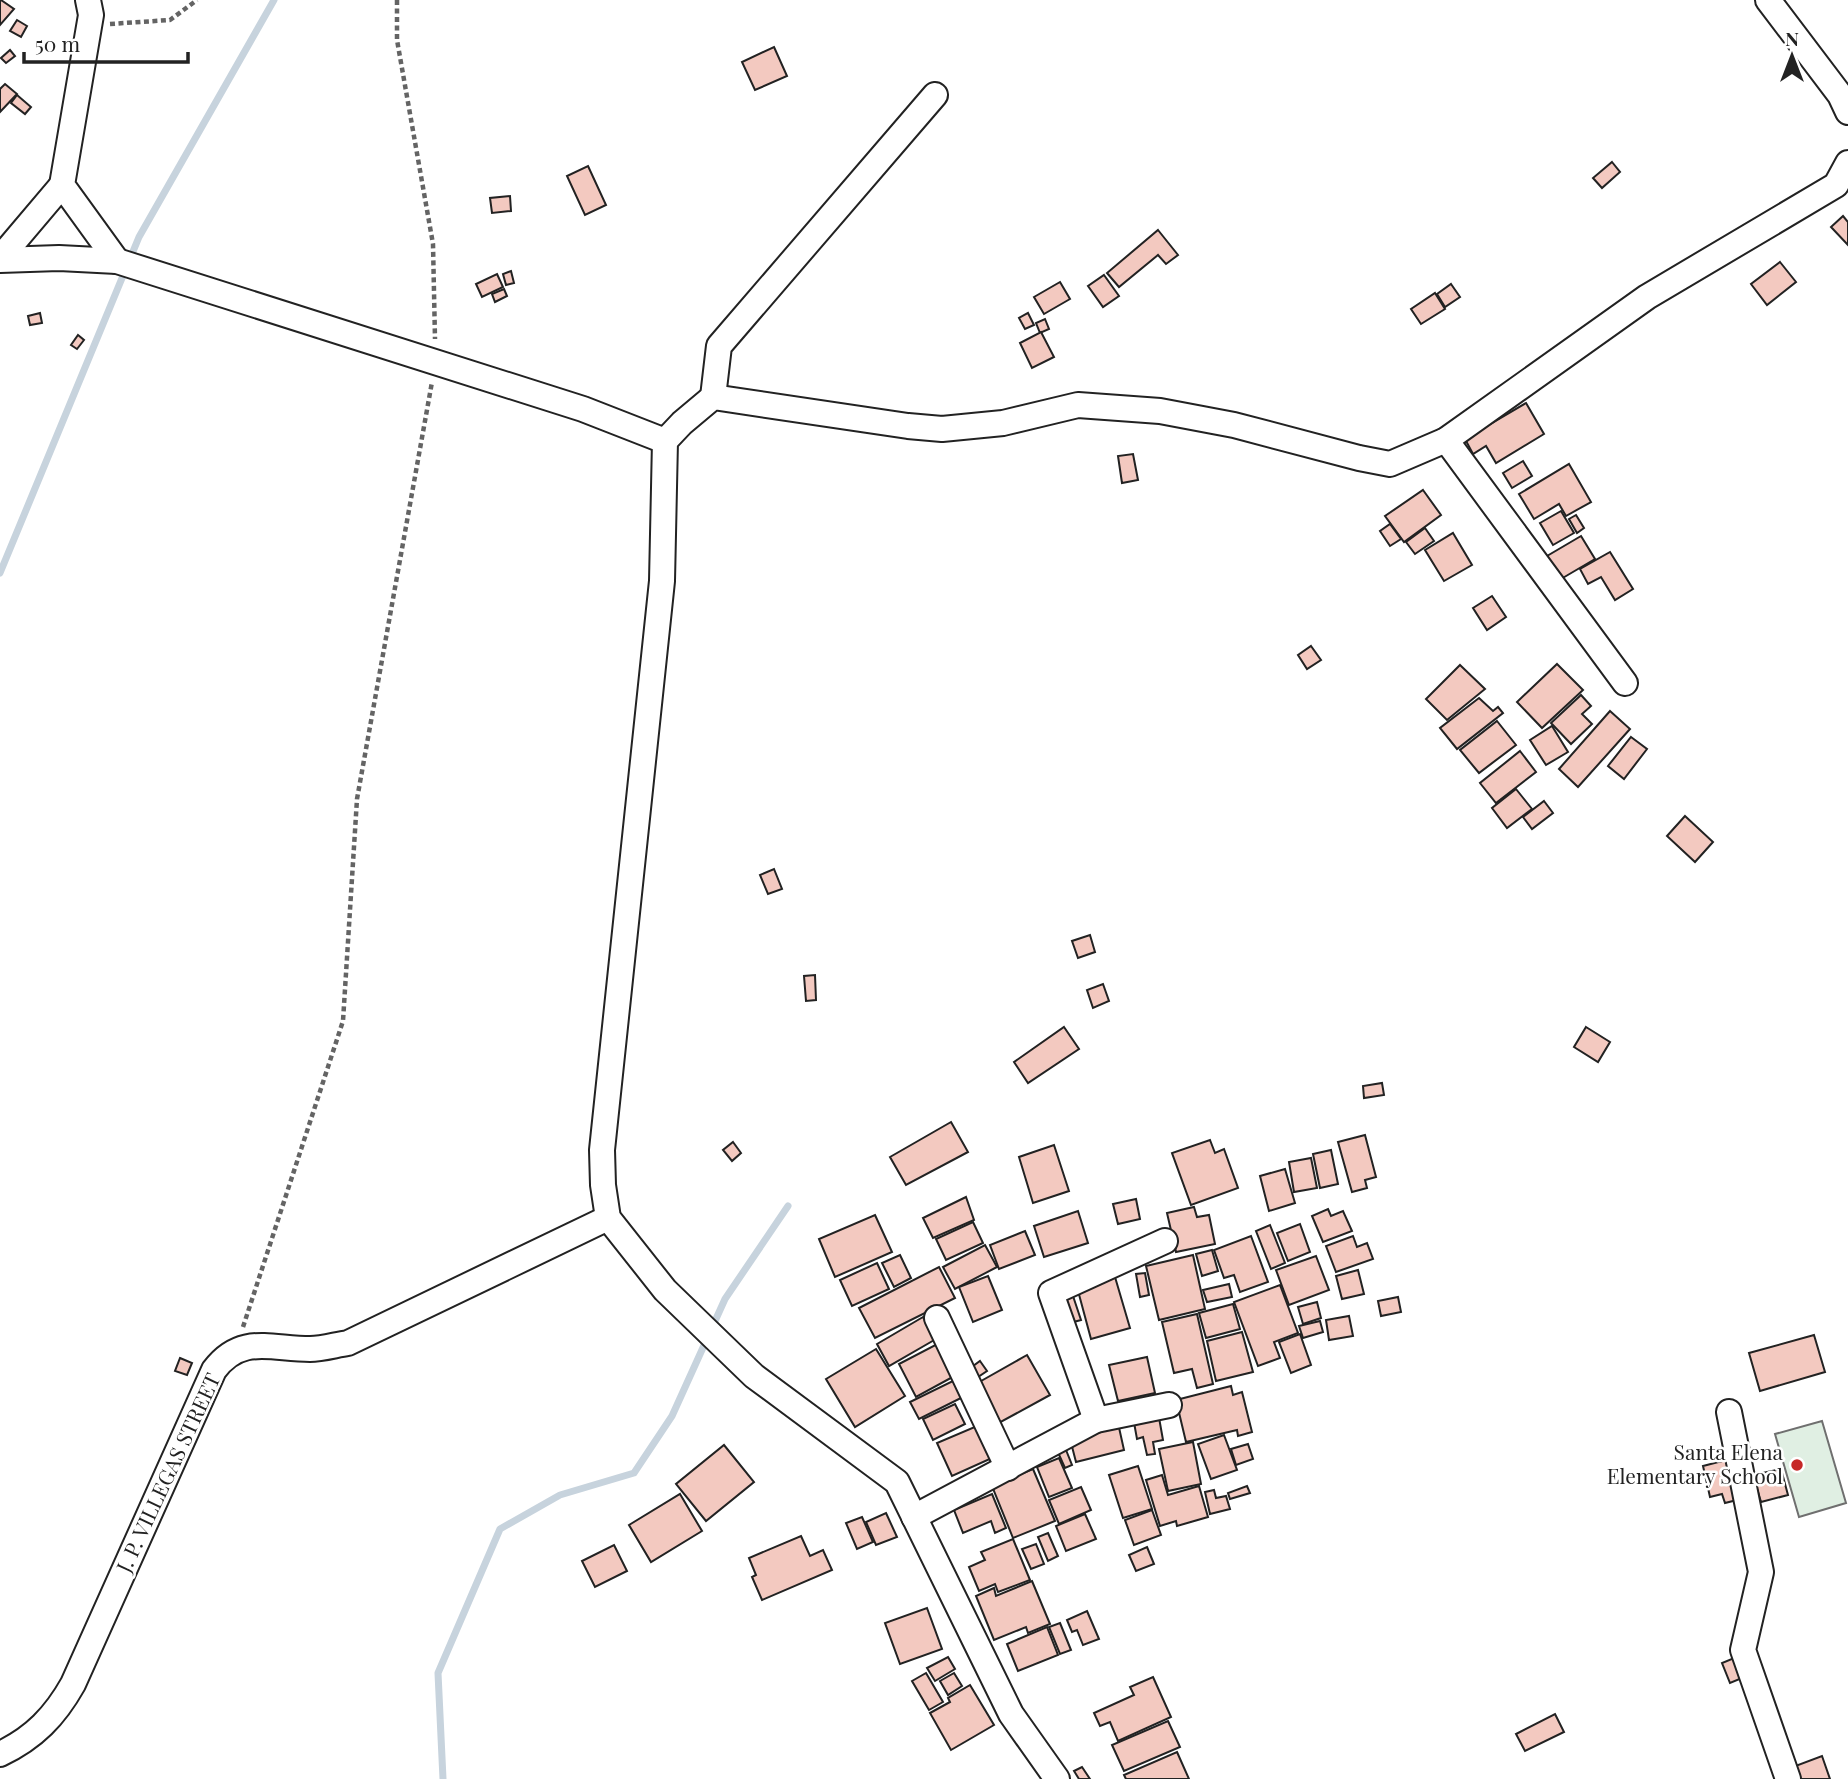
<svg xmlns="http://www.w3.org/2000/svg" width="1848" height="1779" viewBox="0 0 1848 1779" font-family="'Playfair Display',serif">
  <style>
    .green { fill: #e0efe3; stroke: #6f6f6f; stroke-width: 2 }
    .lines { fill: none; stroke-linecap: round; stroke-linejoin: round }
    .stream { stroke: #c7d3dd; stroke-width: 7 }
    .building { fill: #f3c9c0; stroke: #222; stroke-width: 2 }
    .minor-casing { stroke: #222; stroke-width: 28 }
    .path { stroke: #646464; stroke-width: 4.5; stroke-dasharray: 5 3.5; stroke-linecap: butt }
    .minor { stroke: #fff; stroke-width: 24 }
    .poi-dot { fill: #c62828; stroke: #fff; stroke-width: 2.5 }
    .labels { text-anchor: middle; stroke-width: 5; stroke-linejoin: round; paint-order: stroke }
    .poi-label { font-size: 21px; fill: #222; stroke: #fff; text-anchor: end }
    .street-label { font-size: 21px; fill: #222; stroke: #fff }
  </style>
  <rect width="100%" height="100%" fill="#fff"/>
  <polygon class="green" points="1822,1421 1846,1503 1799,1517 1775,1434"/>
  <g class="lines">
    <g class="stream">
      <polyline points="0,573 139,237 274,0"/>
      <polyline points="443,1779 438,1673 500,1529 560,1495 634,1473 672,1416 725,1299 788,1206"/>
    </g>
  </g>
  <g class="building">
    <polygon points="1,0 14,9 0,25 0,1"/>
    <polygon points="17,20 27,26 21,37 10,31"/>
    <polygon points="774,47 787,76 755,90 742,62"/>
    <polygon points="10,50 15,56 6,63 1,58"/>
    <polygon points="5,84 17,94 0,112 0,89"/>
    <polygon points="17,95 31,107 25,114 11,103"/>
    <polygon points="1612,162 1620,172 1602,188 1593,178"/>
    <polygon points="588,166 606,205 585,215 567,176"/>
    <polygon points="510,196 511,211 492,213 490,198"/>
    <polygon points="1843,216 1848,222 1848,245 1831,227"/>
    <polygon points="1158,230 1178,255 1166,264 1158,255 1119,287 1107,273"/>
    <polygon points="1780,262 1796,282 1767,305 1751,284"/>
    <polygon points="511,271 514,283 506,285 503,274"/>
    <polygon points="497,274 503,287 482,297 476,284"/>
    <polygon points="1104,275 1119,296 1103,307 1088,286"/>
    <polygon points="1060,282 1070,299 1044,314 1034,297"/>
    <polygon points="1451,284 1460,297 1445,307 1437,294"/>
    <polygon points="504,289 507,296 495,302 492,294"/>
    <polygon points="1435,293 1445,309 1421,324 1411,309"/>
    <polygon points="40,313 42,323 30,325 28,316"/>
    <polygon points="1028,313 1034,325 1025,329 1019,318"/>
    <polygon points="1045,319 1049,329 1040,333 1036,323"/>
    <polygon points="1041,332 1054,357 1032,368 1020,343"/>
    <polygon points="78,335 84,340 77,349 71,345"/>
    <polygon points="1526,403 1544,434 1496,463 1486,446 1473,454 1465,439"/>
    <polygon points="1133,454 1138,480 1122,483 1118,456"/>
    <polygon points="1523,461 1532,476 1512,488 1503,473"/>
    <polygon points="1569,464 1591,502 1566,516 1559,504 1534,519 1519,494"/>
    <polygon points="1423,490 1441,515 1404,542 1385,516"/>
    <polygon points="1561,511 1574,533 1553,545 1540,523"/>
    <polygon points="1576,515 1584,528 1577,533 1569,519"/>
    <polygon points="1390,524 1401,539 1390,546 1380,531"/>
    <polygon points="1425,528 1434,541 1415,554 1406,542"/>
    <polygon points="1453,533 1472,565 1444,581 1425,550"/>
    <polygon points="1581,536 1595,559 1561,579 1547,556"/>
    <polygon points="1610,552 1633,589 1615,600 1601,577 1588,584 1580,569"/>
    <polygon points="1492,596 1506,617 1487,630 1473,608"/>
    <polygon points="1311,646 1321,660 1307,669 1298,655"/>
    <polygon points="1557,664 1583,690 1542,728 1517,702"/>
    <polygon points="1460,665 1485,689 1447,720 1426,699"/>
    <polygon points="1581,695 1591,706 1582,714 1592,724 1571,744 1551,723"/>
    <polygon points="1479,698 1493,711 1498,707 1503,713 1457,749 1440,728"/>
    <polygon points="1610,711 1630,729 1578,787 1559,769"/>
    <polygon points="1497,721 1516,745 1479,773 1460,750"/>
    <polygon points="1552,726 1568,752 1546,765 1530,740"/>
    <polygon points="1631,737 1647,749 1624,779 1608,766"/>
    <polygon points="1520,751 1536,772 1496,803 1480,783"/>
    <polygon points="1516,789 1532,809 1507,828 1492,808"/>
    <polygon points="1544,801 1553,813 1532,829 1523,817"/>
    <polygon points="1685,816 1713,842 1695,862 1667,836"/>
    <polygon points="774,869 782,889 768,894 760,875"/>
    <polygon points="1090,935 1095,952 1078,958 1072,941"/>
    <polygon points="815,975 816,1000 806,1001 804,976"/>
    <polygon points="1103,984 1109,1001 1093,1008 1087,990"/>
    <polygon points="1064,1027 1079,1049 1028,1083 1014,1062"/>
    <polygon points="1586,1027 1610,1042 1598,1062 1574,1047"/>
    <polygon points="1382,1083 1384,1095 1364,1098 1363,1086"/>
    <polygon points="951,1122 968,1152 906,1185 890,1157"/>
    <polygon points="1365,1135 1376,1177 1365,1180 1367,1188 1352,1192 1338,1142"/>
    <polygon points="1210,1140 1215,1153 1224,1149 1238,1188 1191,1205 1172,1153"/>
    <polygon points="733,1142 741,1153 732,1161 723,1150"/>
    <polygon points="1054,1145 1069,1191 1033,1203 1019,1157"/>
    <polygon points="1331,1150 1338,1184 1320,1188 1313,1154"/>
    <polygon points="1311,1158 1317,1188 1294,1192 1289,1162"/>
    <polygon points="1285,1169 1295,1203 1269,1211 1260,1176"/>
    <polygon points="966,1197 974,1220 933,1238 923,1218"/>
    <polygon points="1136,1199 1140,1219 1118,1224 1113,1204"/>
    <polygon points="1194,1207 1197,1217 1209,1215 1215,1244 1176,1252 1167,1213"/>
    <polygon points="1328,1209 1331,1216 1343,1211 1352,1231 1323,1242 1312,1216"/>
    <polygon points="1078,1211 1088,1243 1044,1257 1034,1226"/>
    <polygon points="875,1215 892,1252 835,1277 819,1239"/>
    <polygon points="973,1222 983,1243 946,1260 936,1239"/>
    <polygon points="1300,1224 1310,1252 1288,1261 1277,1233"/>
    <polygon points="1270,1225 1285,1263 1271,1269 1256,1231"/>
    <polygon points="1025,1231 1035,1255 999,1269 990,1245"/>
    <polygon points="1251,1236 1268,1282 1240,1292 1234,1275 1224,1278 1214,1250"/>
    <polygon points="1353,1236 1357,1247 1367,1243 1373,1259 1336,1272 1326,1246"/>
    <polygon points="985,1245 997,1267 955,1289 943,1267"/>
    <polygon points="1212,1250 1218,1271 1202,1276 1196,1254"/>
    <polygon points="900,1255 911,1278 894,1287 882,1263"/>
    <polygon points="1193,1255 1205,1309 1159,1320 1146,1266"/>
    <polygon points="1316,1256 1329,1290 1289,1305 1276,1270"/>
    <polygon points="877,1263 889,1289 852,1306 840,1280"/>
    <polygon points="939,1267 955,1298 875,1338 859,1308"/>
    <polygon points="1358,1270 1364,1294 1342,1299 1336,1276"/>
    <polygon points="1145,1273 1149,1295 1140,1297 1136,1274"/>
    <polygon points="988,1276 1002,1310 973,1322 959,1287"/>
    <polygon points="1115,1277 1130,1328 1091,1339 1077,1287"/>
    <polygon points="1229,1284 1232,1297 1207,1302 1203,1290"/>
    <polygon points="1280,1285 1298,1333 1274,1342 1280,1358 1258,1366 1234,1302"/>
    <polygon points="1072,1293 1081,1320 1066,1324 1058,1297"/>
    <polygon points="1398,1297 1401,1312 1381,1316 1378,1301"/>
    <polygon points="1317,1302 1321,1318 1303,1324 1298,1307"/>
    <polygon points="1233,1304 1240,1329 1206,1338 1199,1313"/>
    <polygon points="1197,1314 1213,1384 1197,1388 1192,1369 1174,1373 1162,1322"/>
    <polygon points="1349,1316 1353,1336 1329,1340 1326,1320"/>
    <polygon points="923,1317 936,1339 889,1366 877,1344"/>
    <polygon points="1320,1321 1323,1332 1303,1338 1299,1326"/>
    <polygon points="1242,1332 1253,1372 1216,1381 1207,1341"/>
    <polygon points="1300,1334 1311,1365 1291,1373 1279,1342"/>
    <polygon points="1814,1335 1825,1372 1760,1391 1749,1353"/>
    <polygon points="943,1341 960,1373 916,1397 899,1364"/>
    <polygon points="876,1349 905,1396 855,1427 826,1379"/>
    <polygon points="1027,1355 1050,1395 997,1424 974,1385"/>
    <polygon points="1147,1357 1155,1393 1118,1401 1109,1365"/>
    <polygon points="180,1358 192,1363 187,1375 175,1371"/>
    <polygon points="980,1361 987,1371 975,1379 969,1369"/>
    <polygon points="963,1376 971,1393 919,1419 910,1402"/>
    <polygon points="1231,1386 1233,1395 1242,1392 1252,1432 1238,1436 1237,1430 1186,1442 1176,1400"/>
    <polygon points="955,1404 965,1424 933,1440 923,1419"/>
    <polygon points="1158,1412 1163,1440 1153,1442 1155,1454 1147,1455 1143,1437 1137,1439 1133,1417"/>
    <polygon points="1118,1423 1124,1450 1076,1462 1069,1435"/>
    <polygon points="977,1426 992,1458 952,1476 937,1443"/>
    <polygon points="1224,1435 1237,1470 1211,1479 1198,1444"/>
    <polygon points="1193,1442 1201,1484 1168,1491 1159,1449"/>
    <polygon points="1248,1444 1253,1459 1236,1465 1231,1449"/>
    <polygon points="724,1445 754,1482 706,1521 676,1484"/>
    <polygon points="1064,1445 1072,1465 1065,1468 1056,1448"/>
    <polygon points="1059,1458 1072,1488 1049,1497 1037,1467"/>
    <polygon points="1730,1459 1741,1499 1725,1503 1722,1494 1710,1497 1703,1466"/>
    <polygon points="1138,1466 1152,1509 1123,1518 1109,1475"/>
    <polygon points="1033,1469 1055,1521 1013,1538 992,1486"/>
    <polygon points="1781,1469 1788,1495 1761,1502 1753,1475"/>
    <polygon points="1162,1475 1168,1495 1199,1486 1208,1517 1177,1526 1176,1521 1160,1526 1146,1480"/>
    <polygon points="1247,1486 1250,1493 1230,1499 1228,1493"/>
    <polygon points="1081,1487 1091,1510 1059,1524 1049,1500"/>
    <polygon points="1214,1490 1216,1498 1226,1496 1230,1509 1210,1514 1205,1492"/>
    <polygon points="680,1494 702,1531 651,1562 629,1525"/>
    <polygon points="992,1494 1006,1528 995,1533 991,1521 963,1533 954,1510"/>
    <polygon points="1152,1510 1161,1535 1134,1545 1125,1520"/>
    <polygon points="886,1513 897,1537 876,1545 866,1522"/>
    <polygon points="1085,1514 1096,1539 1066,1551 1056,1526"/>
    <polygon points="862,1517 873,1542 857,1549 846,1523"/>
    <polygon points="1048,1533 1058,1556 1048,1561 1038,1537"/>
    <polygon points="801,1536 810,1556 823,1550 832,1570 762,1600 752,1577 756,1575 749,1558"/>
    <polygon points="1013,1539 1030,1580 998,1592 995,1584 979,1591 969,1567 985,1560 981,1552"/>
    <polygon points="1036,1544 1044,1564 1031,1569 1022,1549"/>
    <polygon points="614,1545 627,1571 595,1587 582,1561"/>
    <polygon points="1147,1547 1154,1564 1136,1571 1129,1555"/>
    <polygon points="1032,1581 1050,1624 1028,1633 1026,1627 994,1640 976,1596 994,1588 996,1596"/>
    <polygon points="927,1608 942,1649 900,1664 885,1623"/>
    <polygon points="1087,1611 1099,1639 1083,1645 1077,1630 1072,1632 1067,1620"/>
    <polygon points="1060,1623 1071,1650 1060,1654 1049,1627"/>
    <polygon points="1047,1627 1058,1655 1018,1671 1007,1644"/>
    <polygon points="1739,1656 1747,1676 1730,1683 1722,1663"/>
    <polygon points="948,1657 955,1669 935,1681 927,1668"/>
    <polygon points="926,1673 943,1702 929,1710 912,1681"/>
    <polygon points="954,1673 962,1686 948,1695 940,1681"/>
    <polygon points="1153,1677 1171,1717 1118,1741 1110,1722 1100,1726 1094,1713 1134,1695 1130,1687"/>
    <polygon points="970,1685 994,1725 951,1750 930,1713 950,1702 948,1698"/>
    <polygon points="1555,1714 1564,1732 1525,1751 1516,1734"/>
    <polygon points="1168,1721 1180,1747 1124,1771 1112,1745"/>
    <polygon points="1177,1752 1189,1779 1126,1779 1124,1775"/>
    <polygon points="1822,1756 1830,1779 1794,1779 1790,1768"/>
    <polygon points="1082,1767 1090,1779 1079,1779 1074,1771"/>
  </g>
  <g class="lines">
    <g class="minor-casing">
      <g id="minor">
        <polyline points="88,0 91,15 62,185 117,261"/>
        <polyline points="1768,0 1840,95 1848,112"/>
        <polyline points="0,252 7,250 62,185"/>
        <polyline points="0,260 59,258 117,261 583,409 665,441"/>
        <polyline points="713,397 719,346 935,95"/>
        <polyline points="1446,440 1625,683"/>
        <polyline points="937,1318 1008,1468"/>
        <polyline points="1729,1412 1761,1572 1743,1650 1788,1779"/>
        <polyline points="1096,1420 1051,1293 1165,1241"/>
        <polyline points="914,1517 1096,1420 1169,1405"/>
        <path d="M0,1754C34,1738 55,1716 73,1684L214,1370C241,1334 271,1349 310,1349C322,1349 335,1345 348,1343L608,1218"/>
        <polyline points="1057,1779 1011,1714 897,1482 754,1376 665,1290 608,1218 603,1185 602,1150 662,581 665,441 682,423 713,397 908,426 942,429 1003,423 1078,405 1160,411 1234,425 1359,458 1390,464 1446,440 1647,297 1836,185 1848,163"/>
      </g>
    </g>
    <g class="path">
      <polyline points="397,0 397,40 433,244 435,339"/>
      <polyline points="110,24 170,20 197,0"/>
      <polyline points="243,1327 343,1021 357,799 432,382"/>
    </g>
    <use href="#minor" class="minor"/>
  </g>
  <circle class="poi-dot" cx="1797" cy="1465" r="7"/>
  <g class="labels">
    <g class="poi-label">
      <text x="1783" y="1460">Santa Elena<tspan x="1783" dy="24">Elementary School</tspan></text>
    </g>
    <g class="street-label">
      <text transform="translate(169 1473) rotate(-65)" y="7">J. P. VILLEGAS STREET</text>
    </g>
  </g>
  <g transform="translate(1792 56)" stroke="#ffffff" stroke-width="5" paint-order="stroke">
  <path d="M0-5L12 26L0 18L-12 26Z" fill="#222222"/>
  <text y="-10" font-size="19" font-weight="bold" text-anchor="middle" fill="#222222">N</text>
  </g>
  <path d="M24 52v10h164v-10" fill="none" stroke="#222222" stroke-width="3.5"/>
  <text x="35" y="52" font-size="21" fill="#222222" stroke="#ffffff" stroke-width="5" paint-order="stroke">50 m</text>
</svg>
